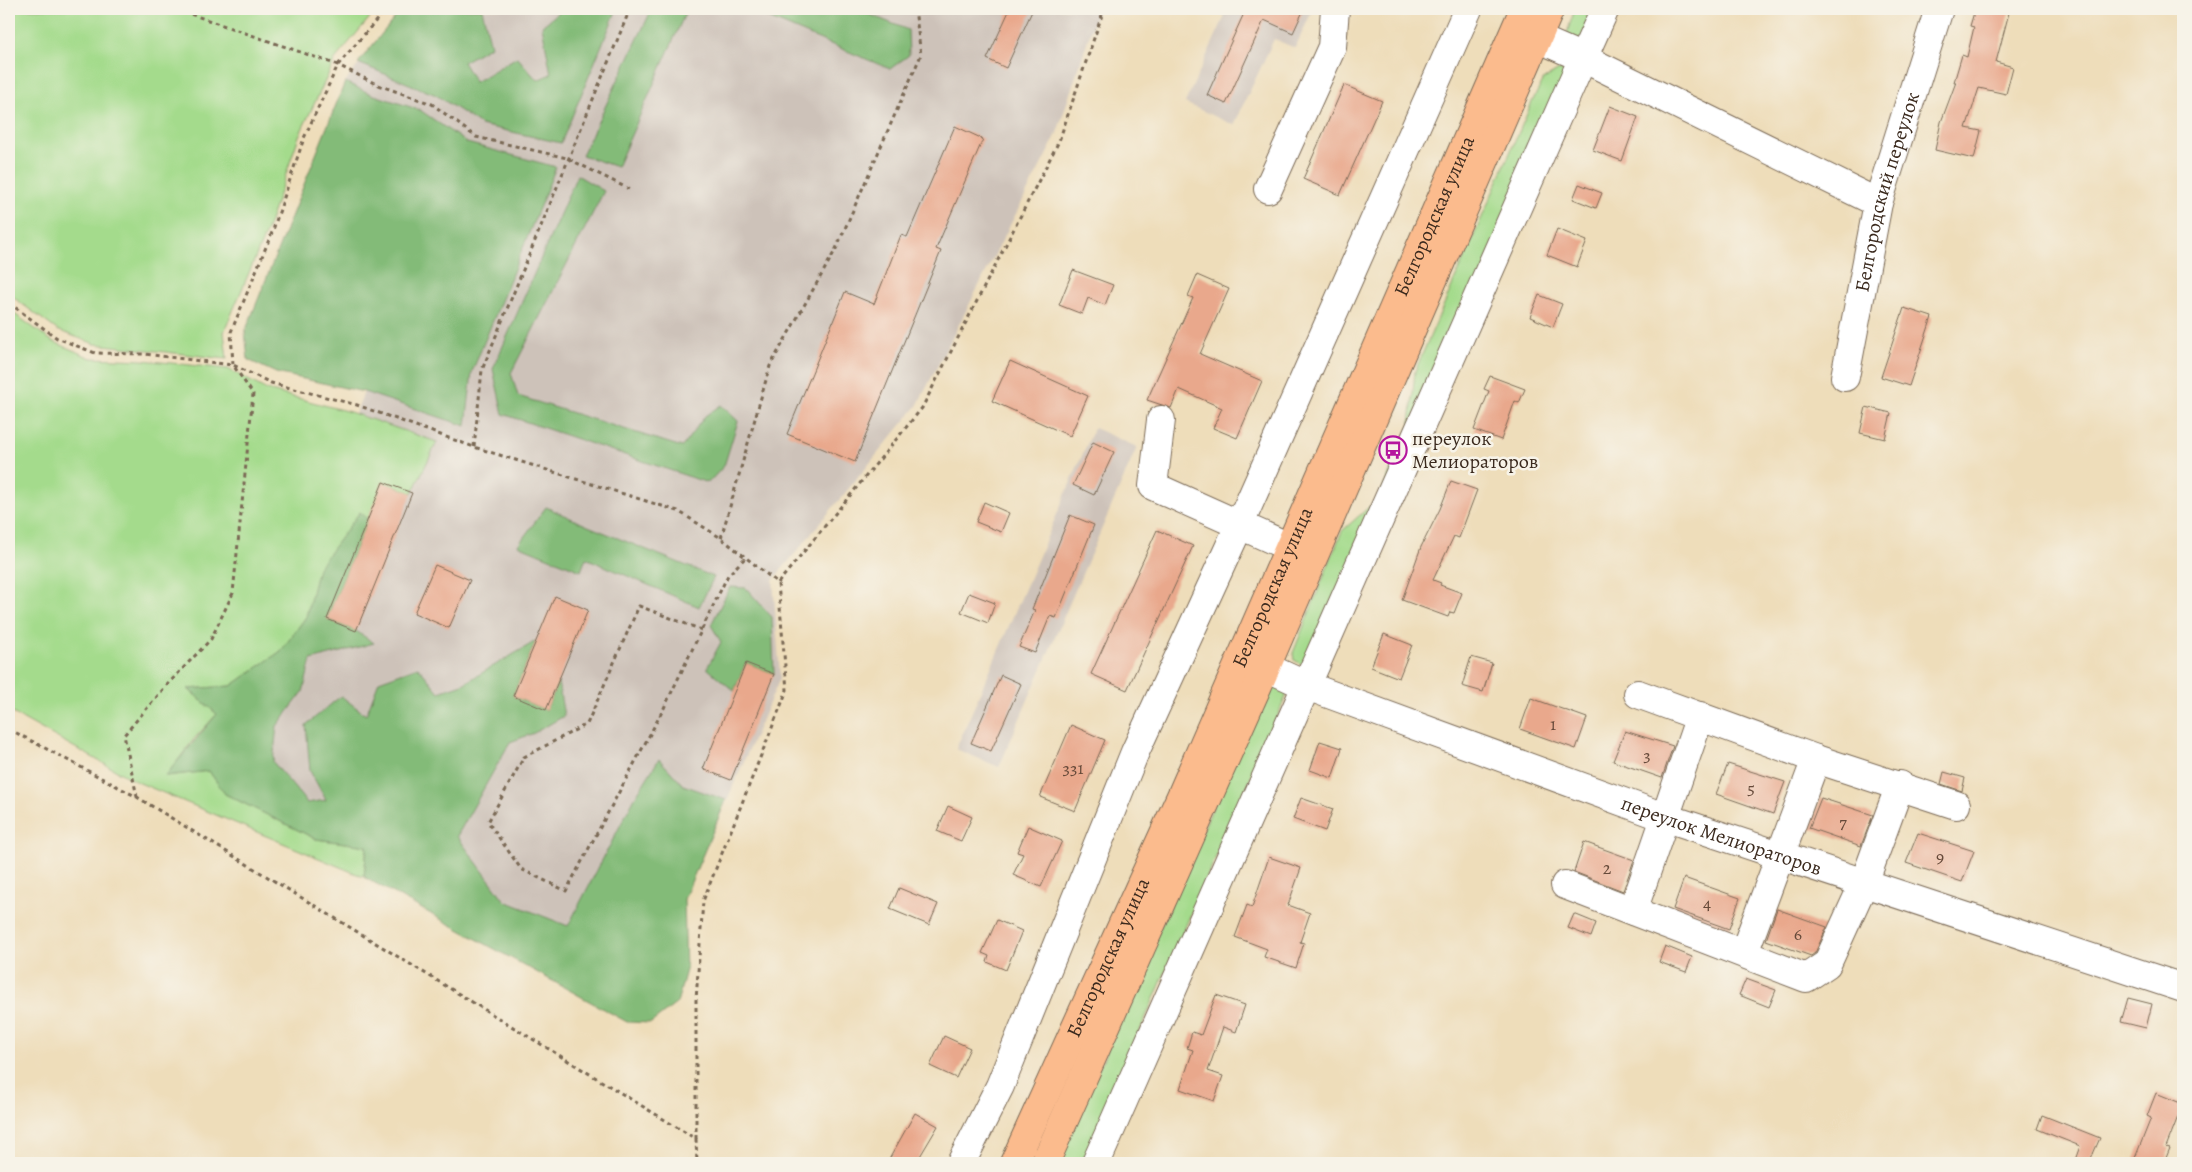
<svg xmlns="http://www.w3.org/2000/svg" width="2192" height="1172" viewBox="0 0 2192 1172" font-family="Alegreya,serif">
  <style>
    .industrial { fill: #cdc2b9 }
    .green { fill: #a4db8c; stroke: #708255 }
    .forest { fill: #83bb78; stroke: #5f724b }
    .building { fill: #e9a88c }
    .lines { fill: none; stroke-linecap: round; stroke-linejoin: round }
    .minor-casing { stroke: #7a6955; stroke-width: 30 }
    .major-casing { stroke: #7a6955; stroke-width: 30 }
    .path { stroke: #7a6955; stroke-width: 3; stroke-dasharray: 4 4; stroke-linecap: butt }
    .minor { stroke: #fff; stroke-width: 28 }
    .major { stroke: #fbbb8d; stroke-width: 28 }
    .labels { text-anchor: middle; stroke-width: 5; stroke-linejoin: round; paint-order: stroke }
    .number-label { font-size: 18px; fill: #664a3a }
    .street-label { font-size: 20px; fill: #3b2a1e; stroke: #f7f3e8 }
    .poi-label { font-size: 20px; fill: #3b2a1e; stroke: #f7f3e8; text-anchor: start }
  </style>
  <rect width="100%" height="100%" fill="#f7f3e8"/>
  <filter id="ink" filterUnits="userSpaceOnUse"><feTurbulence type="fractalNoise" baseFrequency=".02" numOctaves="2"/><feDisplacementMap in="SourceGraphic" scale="10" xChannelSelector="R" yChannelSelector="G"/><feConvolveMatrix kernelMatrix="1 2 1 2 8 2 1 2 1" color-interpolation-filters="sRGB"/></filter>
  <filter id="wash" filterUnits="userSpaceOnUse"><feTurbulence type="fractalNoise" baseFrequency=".0096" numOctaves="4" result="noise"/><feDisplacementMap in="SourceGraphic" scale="20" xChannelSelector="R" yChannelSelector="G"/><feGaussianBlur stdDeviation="1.12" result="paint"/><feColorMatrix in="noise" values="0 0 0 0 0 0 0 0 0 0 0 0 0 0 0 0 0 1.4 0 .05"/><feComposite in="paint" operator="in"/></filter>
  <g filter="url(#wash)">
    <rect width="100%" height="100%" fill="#eeddba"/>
    <g class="industrial">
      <polygon points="402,9 1098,9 1056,136 917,406 773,580 780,678 684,899 686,970 677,1003 651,1023 627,1022 364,877 193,805 364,392 276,373 248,360 245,332 345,82"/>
      <polygon points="1210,9 1313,9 1295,48 1274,39 1234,125 1185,103 1225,16"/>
      <polygon points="1094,428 1137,447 999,767 956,749"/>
    </g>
    <g class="green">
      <polygon points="9,9 377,9 336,58 299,136 267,230 224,332 227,359 95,344 57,330 9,294"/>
      <polygon points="1575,9 1600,9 1583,46 1571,41 1567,33"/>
      <polygon points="1559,70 1573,74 1307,667 1294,660 1293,653 1342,531 1378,499 1410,425 1415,371 1533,100 1544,79"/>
      <polygon points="9,310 52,341 91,358 142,360 228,369 267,390 350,412 437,442 412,493 383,482 368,519 360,512 319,568 306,617 281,651 231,686 188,689 217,714 194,739 166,776 209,771 225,794 316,839 367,846 364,877 135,781 9,711"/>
      <polygon points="1266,685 1291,685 1082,1163 1058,1163"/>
    </g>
    <g class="forest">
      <polygon points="402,9 482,9 491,46 463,62 475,82 517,57 537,80 551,74 542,26 563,9 617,9 561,143 481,125 436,95 358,63"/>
      <polygon points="652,9 687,9 617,167 582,155"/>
      <polygon points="747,9 856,9 908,30 909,55 890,69"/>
      <polygon points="345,82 371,94 420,110 467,143 556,167 472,372 466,426 364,392 276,373 248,360 245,332"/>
      <polygon points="577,175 604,191 511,373 518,396 682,447 705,416 721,405 738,421 724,466 708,483 503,414 493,369"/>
      <polygon points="546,507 588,526 714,577 699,607 586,558 581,571 518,545"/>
      <polygon points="360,512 368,519 327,619 356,631 374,643 311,660 303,692 277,726 273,762 307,803 326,800 310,771 306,725 341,696 366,715 379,681 418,667 439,692 463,684 536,641 513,696 546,710 558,682 564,716 534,733 510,742 457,836 505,901 568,926 634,799 659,759 683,785 726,800 684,899 686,970 677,1003 651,1023 627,1022 364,877 367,846 316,839 225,794 209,771 165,776 217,714 188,689 231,686 281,651 306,617 318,568"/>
      <polygon points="730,587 746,588 772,617 774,674 746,663 734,691 707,668 721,642 711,625"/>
    </g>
    <g id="blocks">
      <g class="building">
        <polygon points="1010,9 1033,9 1006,68 987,59"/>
        <polygon points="1240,9 1304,9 1293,33 1264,20 1226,104 1207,95 1245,11"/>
        <polygon points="1975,9 2010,9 1996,62 2013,67 2006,94 1979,88 1966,128 1981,131 1974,159 1935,150 1941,122 1956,82 1954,82 1962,55 1967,57 1974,27 1970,26"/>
        <polygon points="1344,85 1382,101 1340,195 1303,179"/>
        <polygon points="1610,106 1638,117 1622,161 1593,150"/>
        <polygon points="955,126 983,139 936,249 941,251 855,462 787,434 845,292 874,304 901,235 907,237"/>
        <polygon points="1579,184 1602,193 1596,208 1573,199"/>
        <polygon points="1557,229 1587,241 1577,267 1547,255"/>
        <polygon points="1073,270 1113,285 1105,305 1088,298 1082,314 1059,305"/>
        <polygon points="1197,275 1229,289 1200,354 1262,381 1237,438 1213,428 1222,408 1179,389 1171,408 1147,400 1193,298 1188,296"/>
        <polygon points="1539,295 1562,304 1553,327 1530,317"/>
        <polygon points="1904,308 1932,317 1909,386 1881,377"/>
        <polygon points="1010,361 1088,396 1070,436 992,401"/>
        <polygon points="1490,376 1525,389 1519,403 1515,401 1501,440 1474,430 1489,391 1484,389"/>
        <polygon points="1866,407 1891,413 1885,439 1860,433"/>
        <polygon points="1093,442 1114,452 1094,495 1073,485"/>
        <polygon points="1451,481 1477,490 1459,538 1454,536 1433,580 1441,583 1440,585 1462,593 1454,613 1450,612 1448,617 1402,600 1421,547 1440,509"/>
        <polygon points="383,482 412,493 356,631 327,619"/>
        <polygon points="984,502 1009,513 1001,532 976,522"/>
        <polygon points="1070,515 1094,525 1056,618 1050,616 1035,653 1019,647 1035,610 1032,609"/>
        <polygon points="1157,530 1193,546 1127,690 1091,674"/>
        <polygon points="435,565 470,580 449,628 414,613"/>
        <polygon points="969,593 995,603 988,623 961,612"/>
        <polygon points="555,596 588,610 546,710 513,696"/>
        <polygon points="1384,634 1412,645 1399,678 1371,667"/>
        <polygon points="1471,657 1492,663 1483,692 1462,686"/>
        <polygon points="746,663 774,674 731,780 703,769"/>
        <polygon points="1001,675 1021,684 991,751 971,743"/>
        <polygon points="1531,698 1587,718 1576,749 1520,729"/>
        <polygon points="1071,725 1105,740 1075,811 1040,797"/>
        <polygon points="1625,731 1673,746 1662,778 1613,761"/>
        <polygon points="1320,741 1342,748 1332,778 1310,770"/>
        <polygon points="1728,764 1785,782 1773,814 1716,794"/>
        <polygon points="1944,772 1965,778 1962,791 1941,784"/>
        <polygon points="1301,798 1333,809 1325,831 1293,819"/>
        <polygon points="1821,798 1873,815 1861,846 1809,828"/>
        <polygon points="948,806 972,817 961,841 937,831"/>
        <polygon points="1028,826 1062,841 1041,887 1013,875 1023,854 1017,852"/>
        <polygon points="1918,833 1974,851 1962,882 1906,863"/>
        <polygon points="1584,842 1634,860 1623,891 1574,872"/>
        <polygon points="1269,857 1301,868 1288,905 1310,913 1300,942 1304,943 1296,968 1264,957 1267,949 1235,937 1247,905 1252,907"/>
        <polygon points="1684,878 1740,898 1729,929 1673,909"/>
        <polygon points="899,888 938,904 929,925 890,909"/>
        <polygon points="1777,909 1827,927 1815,953 1811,956 1766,940"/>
        <polygon points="1574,914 1596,923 1591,937 1568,928"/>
        <polygon points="997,920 1022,931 1006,970 987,962 989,956 982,953"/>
        <polygon points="1665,946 1692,957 1686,972 1659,962"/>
        <polygon points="1746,979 1776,990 1769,1007 1739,995"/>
        <polygon points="1216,995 1245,1005 1236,1032 1223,1027 1208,1071 1223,1076 1214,1101 1180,1089 1193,1050 1187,1048 1192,1032 1201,1035"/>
        <polygon points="2128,998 2152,1004 2146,1028 2121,1022"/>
        <polygon points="944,1036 970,1048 956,1078 930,1066"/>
        <polygon points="2156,1093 2183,1104 2166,1147 2170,1148 2164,1163 2133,1163 2151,1118 2147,1116"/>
        <polygon points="915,1113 938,1126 916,1163 887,1163"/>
        <polygon points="2042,1115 2100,1138 2089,1163 2074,1163 2080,1146 2037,1129"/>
      </g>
    </g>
  </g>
  <g filter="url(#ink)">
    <use href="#blocks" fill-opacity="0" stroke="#7a6955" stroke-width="1"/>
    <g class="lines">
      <g class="minor-casing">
        <g id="minor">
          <polyline points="1605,9 1583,58 1878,203"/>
          <polyline points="1268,189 1332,47 1335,9"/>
          <path id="s1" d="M1845,377L1878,203L1939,9"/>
          <polyline points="1161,420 1153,486 1289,547"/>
          <path id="s2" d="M1266,667L1307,686L1664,817L2183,988"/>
          <polyline points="1638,694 1816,759 1956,805"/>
          <polyline points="1565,885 1806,978 1827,964 1864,883 1900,785"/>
          <polyline points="1633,911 1700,716"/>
          <polyline points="1744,953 1816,759"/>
          <polyline points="961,1163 1000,1086 1135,752 1239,526 1468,9"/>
          <polyline points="1096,1163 1583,58 1537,38"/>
        </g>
      </g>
      <g class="major-casing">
        <g id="major">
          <path id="s3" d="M1014,1163L1181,796L1524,9"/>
          <polyline points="1045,1163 1266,667 1550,9"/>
        </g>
      </g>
      <g class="path">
        <polyline points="176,9 338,65 378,85 432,104 476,137 567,158 629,189"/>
        <polyline points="9,303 57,338 95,353 144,354 233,365 271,383 357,405 474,447 678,511 721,538 778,583 787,690 703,901 696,1000 696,1139"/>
        <polyline points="474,447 482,370 630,9"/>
        <polyline points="721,538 770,366 836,249 921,55 915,9"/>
        <polyline points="778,583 922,408 1059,141 1104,9"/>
        <polyline points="702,630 639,606 587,724 524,757 488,822 521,869 566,891 664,708 728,575 746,557"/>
        <polyline points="9,729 137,797 696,1139 697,1163"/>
        <polyline points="137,797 124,735 167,685 211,639 233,593 253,394 233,365 231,332 273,230 304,138 338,65 386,9"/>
      </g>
      <use href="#minor" class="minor"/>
      <use href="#major" class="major"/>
    </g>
  </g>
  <defs>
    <g id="bus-ring" transform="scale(1.4375)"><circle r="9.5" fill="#f7f3e8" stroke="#b5179e" stroke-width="1.5"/><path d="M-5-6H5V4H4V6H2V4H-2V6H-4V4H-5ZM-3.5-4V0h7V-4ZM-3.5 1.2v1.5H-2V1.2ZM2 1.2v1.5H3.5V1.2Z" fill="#b5179e"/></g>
  </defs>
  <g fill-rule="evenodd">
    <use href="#bus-ring" x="1393" y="450"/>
  </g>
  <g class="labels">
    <g class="number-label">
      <text x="1553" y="730">1</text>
      <text x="1647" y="761">3</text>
      <text x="1073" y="774">331</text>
      <text x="1751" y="794">5</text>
      <text x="1843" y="828">7</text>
      <text x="1940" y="863">9</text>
      <text x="1607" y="874">2</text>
      <text x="1707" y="909">4</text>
      <text x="1798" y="940">6</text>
    </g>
    <g class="street-label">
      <text dy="7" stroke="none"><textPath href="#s1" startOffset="190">Белгородский переулок</textPath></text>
      <text dy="7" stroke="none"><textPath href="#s3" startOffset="1036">Белгородская улица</textPath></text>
      <text dy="7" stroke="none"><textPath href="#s3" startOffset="631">Белгородская улица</textPath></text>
      <text dy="7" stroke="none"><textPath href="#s2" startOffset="486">переулок Мелиораторов</textPath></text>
      <text dy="7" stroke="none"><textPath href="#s3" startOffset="226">Белгородская улица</textPath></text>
    </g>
    <g class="poi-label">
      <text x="1412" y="445">переулок<tspan x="1412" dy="23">Мелиораторов</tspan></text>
    </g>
  </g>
  <rect width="2192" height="1172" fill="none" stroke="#f7f3e8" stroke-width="30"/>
</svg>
